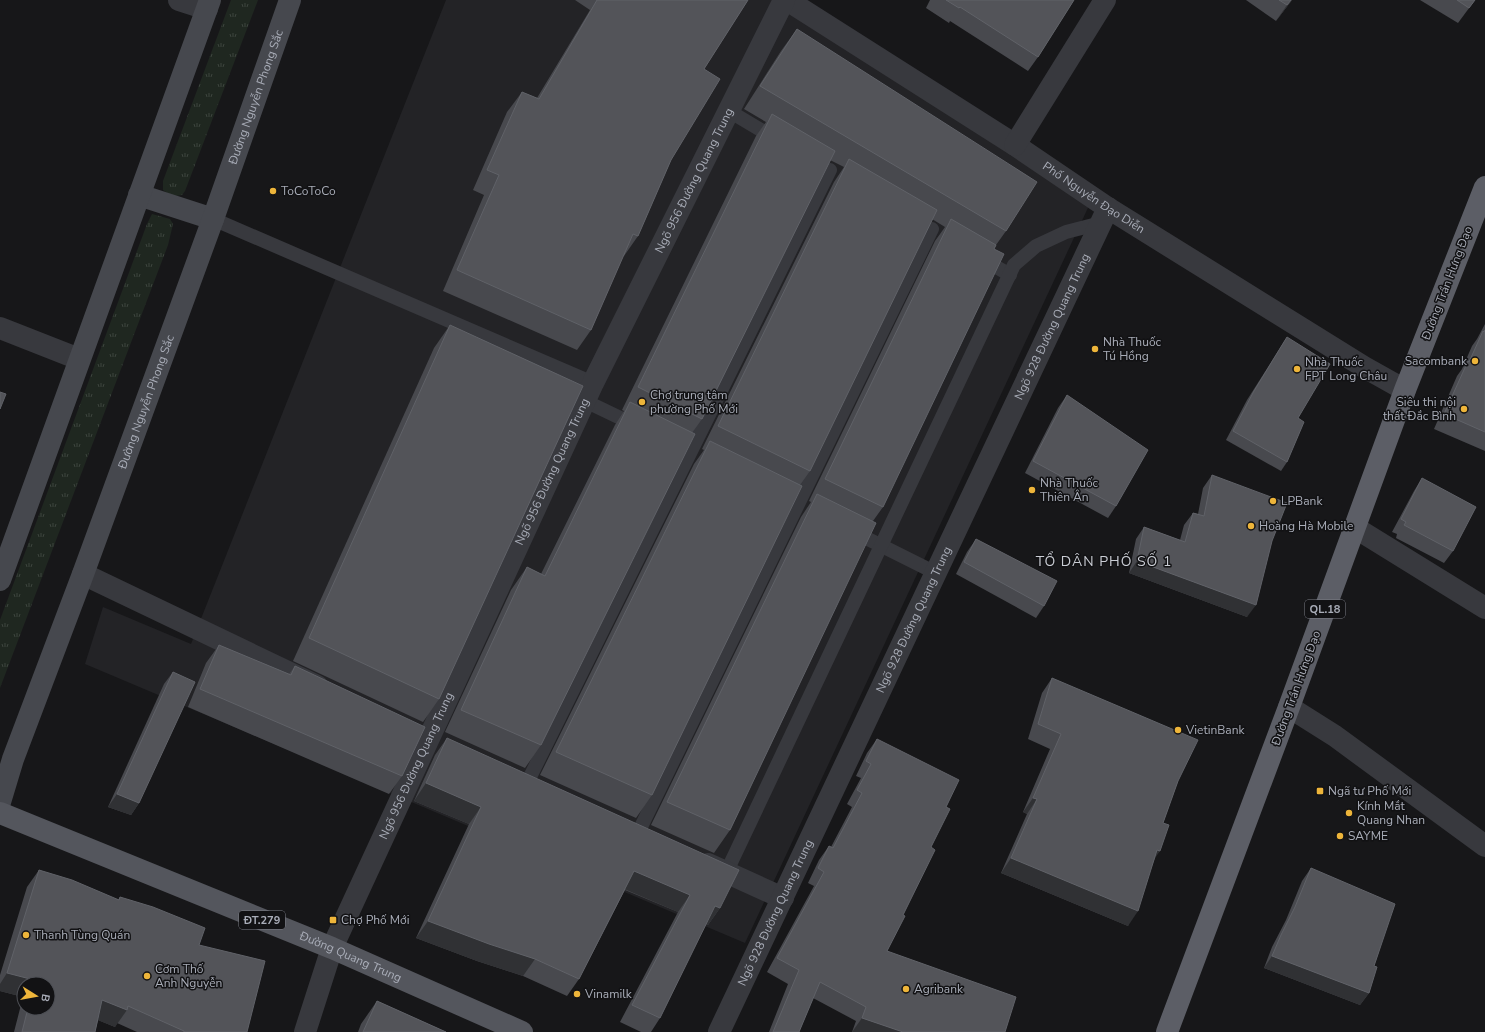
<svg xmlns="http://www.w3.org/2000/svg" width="1485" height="1032" viewBox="0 0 1485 1032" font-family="'Nunito Sans',sans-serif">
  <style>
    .built { fill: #232326 }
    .grass { fill: url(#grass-tufts) }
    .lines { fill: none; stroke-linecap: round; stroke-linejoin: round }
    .service { stroke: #38393e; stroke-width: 14 }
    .minor { stroke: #38393e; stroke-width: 22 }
    .secondary { stroke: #46484e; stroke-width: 22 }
    .primary { stroke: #54565d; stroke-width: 22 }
    .trunk { stroke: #5c5e66; stroke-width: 22 }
    .wall { fill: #48494e; fill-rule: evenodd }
    .shaded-wall { fill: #303134 }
    .building { fill: #535459; stroke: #606268 }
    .poi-dot { fill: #eeb53a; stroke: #121214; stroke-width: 1.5 }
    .labels { text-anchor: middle; stroke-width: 3; stroke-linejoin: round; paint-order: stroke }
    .shield { fill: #121214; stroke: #7c7e87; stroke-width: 1 }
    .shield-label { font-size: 11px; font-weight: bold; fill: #a9adb8 }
    .street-label { font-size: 12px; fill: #a9adb8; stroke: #121214 }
    .poi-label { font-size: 12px; fill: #a9adb8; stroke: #121214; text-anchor: start }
    .quarter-label { font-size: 14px; letter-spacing: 1px; fill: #cacdd4; stroke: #121214 }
  </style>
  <defs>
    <pattern id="grass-tufts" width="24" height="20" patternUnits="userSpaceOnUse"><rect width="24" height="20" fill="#1f2720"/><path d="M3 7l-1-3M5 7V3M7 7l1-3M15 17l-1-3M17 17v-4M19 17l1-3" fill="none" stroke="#3d443e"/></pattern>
  </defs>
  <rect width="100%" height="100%" fill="#171719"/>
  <polygon class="built" points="446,0 779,0 1093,197 745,943 85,664 103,607 191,644"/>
  <g class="grass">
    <path d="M231,0H258L185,191L182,195C174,197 170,195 163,190V181Z"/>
    <polygon points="152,214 170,219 173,224 168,245 0,688 0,620 147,224"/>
  </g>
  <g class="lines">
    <g class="service">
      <polyline points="729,111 776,139"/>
      <polyline points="213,219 593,383"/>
      <polyline points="981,258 1010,275"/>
      <polyline points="585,401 635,425"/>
      <polyline points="852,531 936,573"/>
      <polyline points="527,783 830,170"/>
      <polyline points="638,833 932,229"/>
      <polyline points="726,873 1014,265 1036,246 1066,232 1101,223"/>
    </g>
    <g class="minor">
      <polyline points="179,0 207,9"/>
      <path id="s1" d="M787,0L1015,145L1108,208L1364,367L1405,390"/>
      <polyline points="1015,145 1105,0"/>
      <polyline points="0,328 79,359"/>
      <polyline points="1354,527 1485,608"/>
      <polyline points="83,574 317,686"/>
      <polyline points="1289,707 1335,736 1485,846"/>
      <polyline points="708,864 783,898"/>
      <path id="s2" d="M305,1032L332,948L593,383L784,0"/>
      <path id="s3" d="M719,1032L1108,208"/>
    </g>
    <g class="secondary">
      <polyline points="139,195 213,219"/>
      <polyline points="0,580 210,0"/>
      <path id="s4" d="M0,802L13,759L83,574L213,219L290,0"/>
    </g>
    <path class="primary" id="s5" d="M0,813L332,948L522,1032"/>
    <polyline class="trunk" points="1167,1032 1289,707 1405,390 1485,187"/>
  </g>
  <g class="wall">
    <polygon points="575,0 748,0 704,69 671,160 638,236 624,256 623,256 591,330 577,350 443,291 484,195 473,190 507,112 522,92 537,98 590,10"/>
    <polygon points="930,0 1074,0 1038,57 1028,71 950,21 949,23 926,8"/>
    <polygon points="1246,0 1292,0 1276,21"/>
    <polygon points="1420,0 1475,0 1458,23"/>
    <polygon points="797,29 1006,231 996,245 994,249 883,507 873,521 730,830 714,853 651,825 801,517 811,502 809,501 935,241 945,227 932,219 810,471 800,485 652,795 636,818 540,775 694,464 704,450 702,449 834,182 844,167 830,160 702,419 692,433 541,745 525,768 445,732 511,590 527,567 541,574 615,425 624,411 622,410 756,136 766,122 744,109 781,51"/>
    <polygon points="1485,324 1485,451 1434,429 1457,376 1462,369 1472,346 1477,339"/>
    <polygon points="450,325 439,699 423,722 293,661 434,348"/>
    <polygon points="1287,337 1298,418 1287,462 1281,471 1226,440 1247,400"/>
    <polygon points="1067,395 1116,506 1108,518 1025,473 1058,408"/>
    <polygon points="1212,475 1272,541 1247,617 1129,573 1136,539 1144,527 1180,540 1184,525 1193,513 1198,514 1203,488"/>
    <polygon points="1422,478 1453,551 1444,563 1396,538 1397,534 1392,532 1414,491"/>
    <polygon points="976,539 1044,606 1036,618 956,574 967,552"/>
    <polygon points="219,645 289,674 295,666 402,776 389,794 188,707 206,663"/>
    <polygon points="173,672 139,803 131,815 108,807 164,684"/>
    <polygon points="1052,678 1178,781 1163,823 1155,858 1128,926 1001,873 1027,814 1023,812 1050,749 1028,739 1042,693"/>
    <polygon points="447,738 720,908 708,925 706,924 660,1018 651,1032 641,1032 620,1022 678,912 625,890 579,979 567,996 523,976 477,961 416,938 469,824 414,801 435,755"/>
    <polygon points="877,739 946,807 931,847 903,915 887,951 1005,1032 852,1032 856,1021 813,998 799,1032 769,1032 788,984 767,972 814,886 808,883 819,860 829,846 831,847 852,807 847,804 861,778 856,776 867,753"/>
    <polygon points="1311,868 1374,966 1369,993 1360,1005 1264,968 1272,947 1286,920 1302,881"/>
    <path d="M39,870L118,900L120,897L199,945L247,1032H137L117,1023L115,1027L98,1020L95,1032H14L23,997L0,991V975L27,887ZM24,984H48V1008H24Z"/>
    <polygon points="377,1001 446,1032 358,1032 361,1024"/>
  </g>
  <g class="shaded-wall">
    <polygon points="1291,0 1292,0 1276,21 1287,5"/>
    <polygon points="1137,561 1256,605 1247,617 1129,573"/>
    <polygon points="426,783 481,807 469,824 414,801"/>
    <polygon points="117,794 139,803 131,815 108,807"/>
    <polygon points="1033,798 1037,799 1027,814 1023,812"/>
    <polygon points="1157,850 1160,851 1150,865"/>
    <polygon points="1011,858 1138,911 1128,926 1001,873"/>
    <polygon points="634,871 690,895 678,912 622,888"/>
    <polygon points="715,906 720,908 708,925 703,923"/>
    <polygon points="428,921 535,959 523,976 477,961 416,938"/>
    <polygon points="1272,956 1369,993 1360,1005 1264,968"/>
    <polygon points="7,973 34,980 32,984 24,984 24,995 23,997 0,991 0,984"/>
    <polygon points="102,1000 127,1010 115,1027 90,1017"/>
    <polygon points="862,1018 903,1032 852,1032"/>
  </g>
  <g class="building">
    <polygon points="597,0 748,0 704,69 720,79 671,160 638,236 633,234 591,330 457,270 499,175 487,170 522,92 539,99"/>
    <polygon points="946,0 1074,0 1038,57 960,7 959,8"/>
    <polygon points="1279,0 1291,0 1287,5"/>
    <polygon points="1457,0 1475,0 1469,8"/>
    <polygon points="797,29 1037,182 1006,231 760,86"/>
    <polygon points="772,114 835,151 702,419 638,387"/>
    <polygon points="849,159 937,210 810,471 718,426"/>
    <polygon points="951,219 996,245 994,249 1004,254 883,507 825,479"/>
    <polygon points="450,325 583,386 439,699 309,638"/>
    <polygon points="1485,330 1485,432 1444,414 1468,361 1469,362 1483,331 1484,332"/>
    <polygon points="1287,337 1330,364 1298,418 1304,422 1287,462 1233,431 1254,391"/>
    <polygon points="0,392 6,394 0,409"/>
    <polygon points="1067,395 1148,450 1116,506 1033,461"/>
    <polygon points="630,402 695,434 541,745 461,710 527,567 545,576"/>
    <polygon points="710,441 802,486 652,795 556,752"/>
    <polygon points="1212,475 1287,503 1272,541 1256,605 1137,561 1144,527 1185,542 1193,513 1204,516"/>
    <polygon points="1422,478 1476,507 1453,551 1404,525 1406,522 1401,519"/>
    <polygon points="817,494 876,523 730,830 667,802"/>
    <polygon points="976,539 1057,581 1044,606 964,562"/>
    <polygon points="219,645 291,675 295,666 425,727 402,776 200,689"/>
    <polygon points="173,672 195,682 139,803 117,794"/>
    <polygon points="1052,678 1198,740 1178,781 1163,823 1169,825 1160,851 1157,850 1138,911 1011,858 1037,799 1033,798 1061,734 1038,724"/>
    <polygon points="447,738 739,870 720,908 715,906 660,1018 632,1005 690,895 634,871 579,979 535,959 489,944 428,921 481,807 426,783"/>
    <polygon points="877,739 959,780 946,807 950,809 931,847 935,850 903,915 905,916 887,951 1016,997 1005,1032 903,1032 862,1018 866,1007 820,982 799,1032 773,1032 799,970 777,958 824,872 818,868 829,846 833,848 862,793 857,790 871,764 866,761"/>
    <polygon points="1311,868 1395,904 1374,966 1377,967 1369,993 1272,956 1281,935 1295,907"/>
    <polygon points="39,870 72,880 119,900 120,897 153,907 205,928 199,945 265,961 247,1032 184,1032 184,1031 128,1006 127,1010 102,1000 95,1032 22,1032 28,1008 48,1008 48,984 34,984 34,980 7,973"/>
    <polygon points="377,1001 446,1032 363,1032"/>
  </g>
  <g class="poi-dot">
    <circle cx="273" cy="191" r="4"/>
    <circle cx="1095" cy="349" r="4"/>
    <circle cx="1475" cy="361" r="4"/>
    <circle cx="1297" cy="369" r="4"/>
    <circle cx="642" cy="402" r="4"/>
    <circle cx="1464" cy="409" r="4"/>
    <circle cx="1032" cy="490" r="4"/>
    <circle cx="1273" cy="501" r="4"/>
    <circle cx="1251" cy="526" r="4"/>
    <circle cx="1178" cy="730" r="4"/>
    <rect x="1316" y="787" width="8" height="8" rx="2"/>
    <circle cx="1349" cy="813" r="4"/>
    <circle cx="1340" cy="836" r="4"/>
    <rect x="329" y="916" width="8" height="8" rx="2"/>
    <circle cx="26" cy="935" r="4"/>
    <circle cx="147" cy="976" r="4"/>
    <circle cx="906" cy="989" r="4"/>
    <circle cx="577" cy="994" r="4"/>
  </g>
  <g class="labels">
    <g class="shield">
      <rect x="1305" y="600" width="40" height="18" rx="3"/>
      <rect x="239" y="911" width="46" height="18" rx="3"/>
    </g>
    <g class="shield-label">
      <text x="1325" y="613">QL.18</text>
      <text x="262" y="924">ĐT.279</text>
    </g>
    <g class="street-label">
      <text dy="4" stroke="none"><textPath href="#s4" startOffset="750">Đường Nguyễn Phong Sắc</textPath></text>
      <text dy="4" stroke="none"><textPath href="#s2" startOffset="937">Ngõ 956 Đường Quang Trung</textPath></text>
      <text dy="4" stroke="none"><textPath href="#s1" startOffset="365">Phố Nguyễn Đạo Diễn</textPath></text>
      <text transform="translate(1447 283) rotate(-69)" y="4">Đường Trần Hưng Đạo</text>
      <text dy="4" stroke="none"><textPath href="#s3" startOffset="780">Ngõ 928 Đường Quang Trung</textPath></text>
      <text dy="4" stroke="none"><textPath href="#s4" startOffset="426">Đường Nguyễn Phong Sắc</textPath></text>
      <text dy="4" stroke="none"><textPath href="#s2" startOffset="613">Ngõ 956 Đường Quang Trung</textPath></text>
      <text dy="4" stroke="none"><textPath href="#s3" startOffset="456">Ngõ 928 Đường Quang Trung</textPath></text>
      <text transform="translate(1296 688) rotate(-70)" y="4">Đường Trần Hưng Đạo</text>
      <text dy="4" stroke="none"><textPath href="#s2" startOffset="289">Ngõ 956 Đường Quang Trung</textPath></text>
      <text dy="4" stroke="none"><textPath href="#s3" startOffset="132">Ngõ 928 Đường Quang Trung</textPath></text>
      <text dy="4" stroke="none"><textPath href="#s5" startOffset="379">Đường Quang Trung</textPath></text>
    </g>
    <g class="poi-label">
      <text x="281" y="195">ToCoToCo</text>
      <text x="1103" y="346">Nhà Thuốc<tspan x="1103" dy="14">Tú Hồng</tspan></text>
      <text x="1467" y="365" text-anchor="end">Sacombank</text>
      <text x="1305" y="366">Nhà Thuốc<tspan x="1305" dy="14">FPT Long Châu</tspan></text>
      <text x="650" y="399">Chợ trung tâm<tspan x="650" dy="14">phường Phố Mới</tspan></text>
      <text x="1456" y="406" text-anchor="end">Siêu thị nội<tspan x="1456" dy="14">thất Đắc Bình</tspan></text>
      <text x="1040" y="487">Nhà Thuốc<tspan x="1040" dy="14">Thiên Ân</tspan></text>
      <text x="1281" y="505">LPBank</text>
      <text x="1259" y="530">Hoàng Hà Mobile</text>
      <text x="1186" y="734">VietinBank</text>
      <text x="1328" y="795">Ngã tư Phố Mới</text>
      <text x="1357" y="810">Kính Mắt<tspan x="1357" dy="14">Quang Nhan</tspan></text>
      <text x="1348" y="840">SAYME</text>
      <text x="341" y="924">Chợ Phố Mới</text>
      <text x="34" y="939">Thanh Tùng Quán</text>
      <text x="155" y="973">Cơm Thố<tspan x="155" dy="14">Anh Nguyễn</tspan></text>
      <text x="914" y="993">Agribank</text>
      <text x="585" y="998">Vinamilk</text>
    </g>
    <g class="quarter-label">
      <text x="1104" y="566">TỔ DÂN PHỐ SỐ 1</text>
    </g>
  </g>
  <g transform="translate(36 996) rotate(101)"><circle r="19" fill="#121214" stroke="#4e5056"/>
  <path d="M0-3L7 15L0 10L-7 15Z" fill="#eeb53a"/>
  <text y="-6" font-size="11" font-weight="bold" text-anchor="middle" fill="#a9adb8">B</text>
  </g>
</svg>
